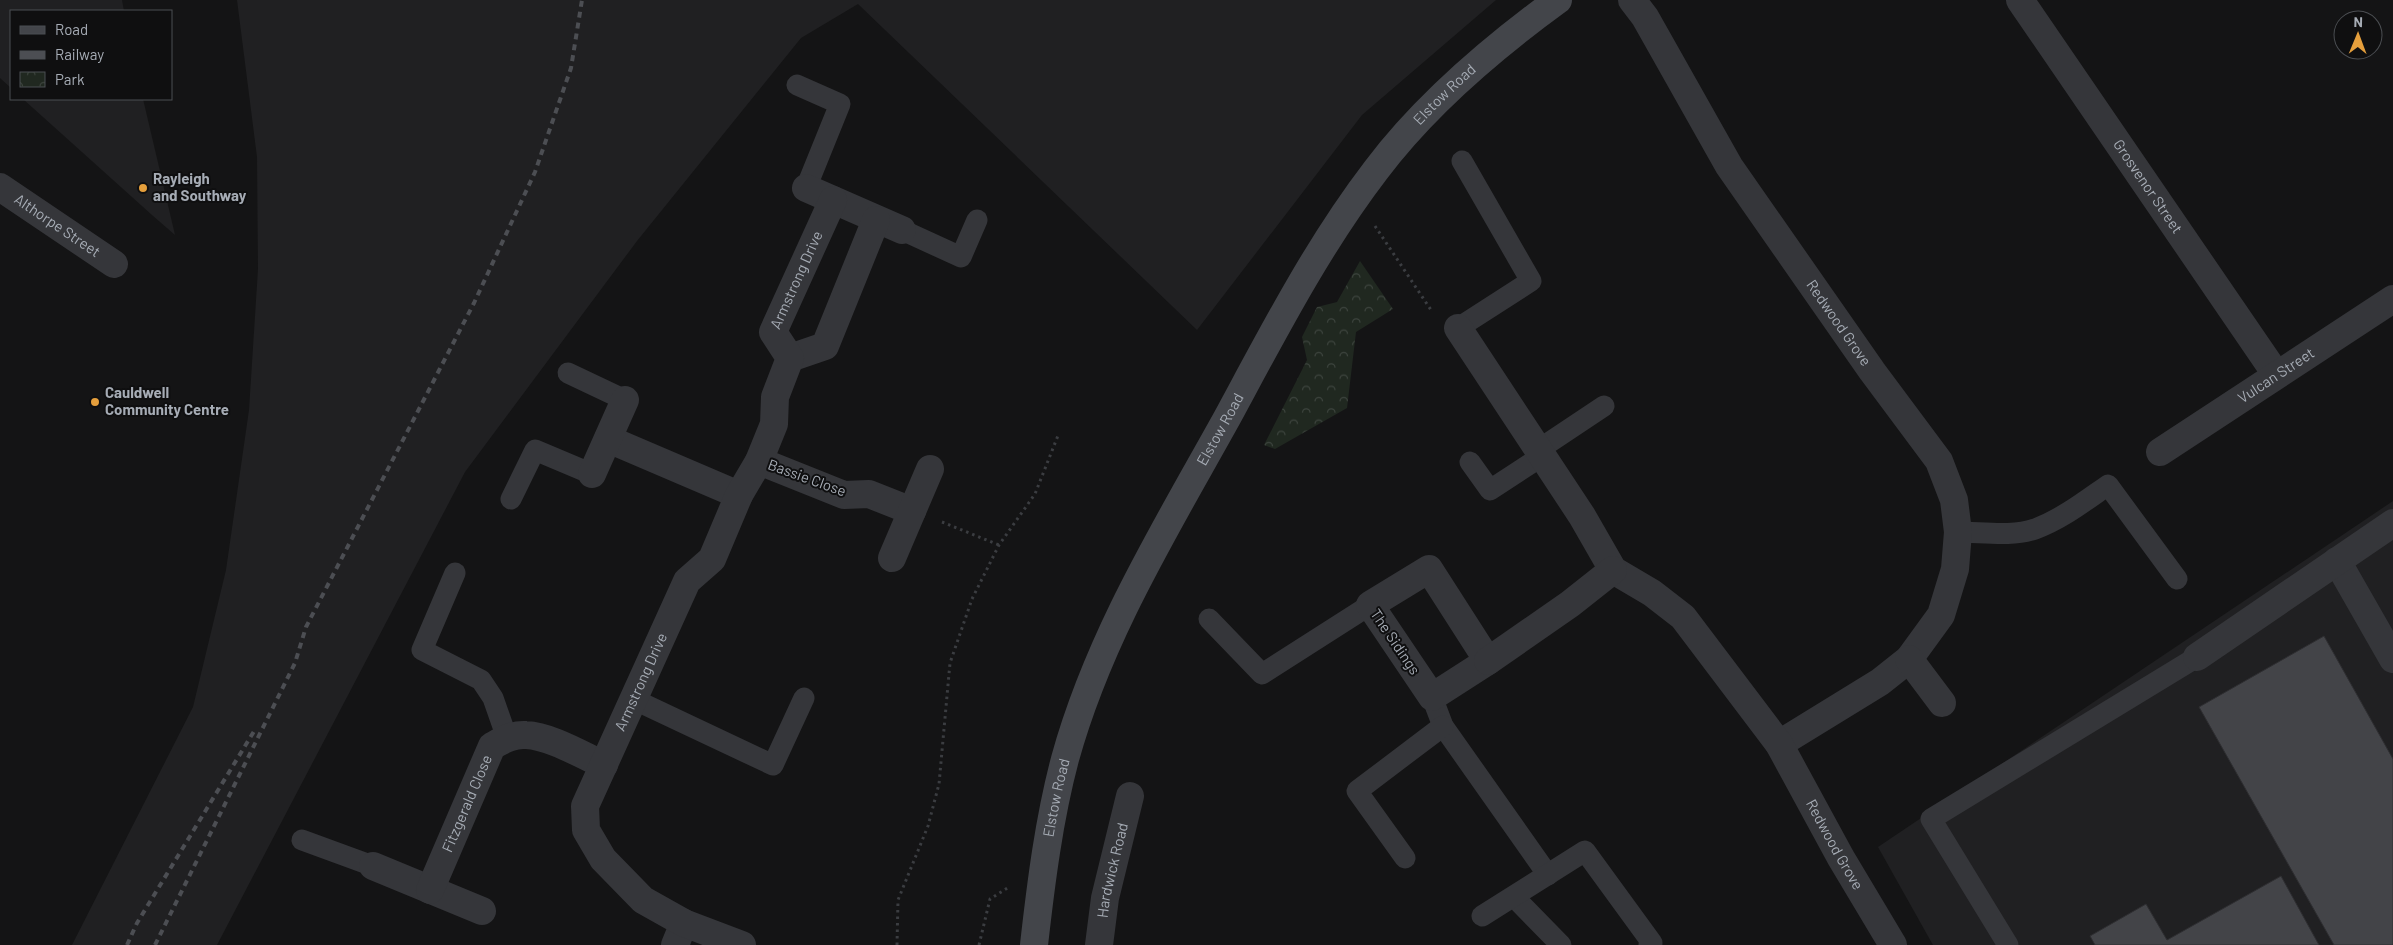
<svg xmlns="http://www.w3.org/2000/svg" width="2393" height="945" viewBox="0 0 2393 945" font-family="Barlow,sans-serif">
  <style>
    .built { fill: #202022 }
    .park { fill: url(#park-crowns) }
    .building { fill: #434448; stroke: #2e2e31 }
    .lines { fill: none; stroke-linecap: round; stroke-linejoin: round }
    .path { stroke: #3b3d41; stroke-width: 3; stroke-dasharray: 2.5 4; stroke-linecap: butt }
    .lane { stroke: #35363a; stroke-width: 21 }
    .street { stroke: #35363a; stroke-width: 28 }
    .secondary { stroke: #43454a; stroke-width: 28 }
    .rail { stroke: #4c4e53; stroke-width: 4; stroke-dasharray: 6 5; stroke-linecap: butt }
    .poi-dot { fill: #e59f3c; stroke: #0f0f10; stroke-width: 2 }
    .labels { text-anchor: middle; stroke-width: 4; stroke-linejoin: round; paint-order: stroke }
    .street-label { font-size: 15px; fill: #a6acb5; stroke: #0f0f10 }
    .poi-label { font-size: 15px; font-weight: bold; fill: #a6acb5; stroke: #0f0f10; text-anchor: start }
  </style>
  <defs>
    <pattern id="park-crowns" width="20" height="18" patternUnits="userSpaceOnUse" patternTransform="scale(1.25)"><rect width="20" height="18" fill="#202820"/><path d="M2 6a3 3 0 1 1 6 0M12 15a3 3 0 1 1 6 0" fill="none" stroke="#3d443e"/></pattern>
  </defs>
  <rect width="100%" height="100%" fill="#141415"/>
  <g class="built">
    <polygon points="0,0 122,0 124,11 11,11 11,88 0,78"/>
    <polygon points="237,0 1496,0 1362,115 1197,330 858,4 801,38 637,241 465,472 217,945 72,945 193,707 226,570 249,410 258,269 257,157"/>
    <polygon points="23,99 143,99 175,235 152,215"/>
    <polygon points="2393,501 2393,945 1933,945 1878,847"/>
  </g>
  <polygon class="park" points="1360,261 1393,309 1356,332 1347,408 1275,449 1264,445 1307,360 1302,337 1317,307 1337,302"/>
  <g class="building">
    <polygon points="2324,636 2393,759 2393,945 2334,945 2199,707"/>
    <polygon points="2281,876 2319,945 2095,945 2090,936 2146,904 2167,940"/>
  </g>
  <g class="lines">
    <g class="path">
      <polyline points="1375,226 1431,310"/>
      <polyline points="942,522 999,545"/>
      <polyline points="897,945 898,900 928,826 939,784 950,663 972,599 999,545 1035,494 1059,433"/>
      <polyline points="979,945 990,899 1009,887"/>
    </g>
    <g class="lane">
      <polyline points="797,85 840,104 806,188"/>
      <polyline points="902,230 961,257 977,220"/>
      <polyline points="1458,328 1531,281 1462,161"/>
      <polyline points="568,373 625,400"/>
      <polyline points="1538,450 1604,406"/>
      <polyline points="1470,462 1490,490 1542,456"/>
      <polyline points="511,499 535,450 592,474"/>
      <path d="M1958,532C1982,532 2012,537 2035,529C2062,519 2085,501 2108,485L2177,579"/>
      <polyline points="455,573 422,650 481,680 493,698 507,738"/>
      <polyline points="1209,619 1262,674 1370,605"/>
      <polyline points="1432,697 1443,726 1548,875"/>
      <polyline points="633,699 773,765 804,698"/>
      <polyline points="302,840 373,866"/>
      <polyline points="1405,858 1357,791 1443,726"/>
      <polyline points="1514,897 1561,945"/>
      <polyline points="1482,916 1585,851 1652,943 1649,945"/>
      <polyline points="2008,945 1931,819 2197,657"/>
    </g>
    <g class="street">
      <path id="s1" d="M1632,0L1645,17L1729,166L1872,371L1939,461L1954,500L1958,532L1955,569L1941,615L1909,659L1880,682L1779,744"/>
      <path id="s2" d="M2020,0L2276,374"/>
      <path id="s3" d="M0,187L114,264"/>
      <polyline points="806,188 902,230"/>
      <path id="s4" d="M1458,328L1582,516L1613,570L1652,593L1683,617L1779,744L1841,858L1893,945"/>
      <polyline points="790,358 825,346 876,220"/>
      <polyline points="608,439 739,495"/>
      <path id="s5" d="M2160,452L2393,299"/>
      <polyline points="759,461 844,495 869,494 912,511"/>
      <polyline points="592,474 625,400"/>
      <polyline points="892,558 930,469"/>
      <polyline points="2337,561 2393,659"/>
      <polygon points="1429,569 1488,661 1432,697 1370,605"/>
      <polyline points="2197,657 2393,523"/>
      <polyline points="1909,659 1942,703"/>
      <polyline points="1488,661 1570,604 1613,570"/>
      <polyline points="373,866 482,911"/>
      <path id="s6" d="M430,890L492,746C503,740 513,734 526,735C550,736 582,755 604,765"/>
      <polyline points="675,945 684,923"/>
      <path id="s7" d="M742,945L684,923L643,900L603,859L586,830L585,806L687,581L712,559L739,495L759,461L774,424L775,397L790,358L773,332L833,200"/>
      <path id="s8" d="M1099,945L1105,898L1130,796"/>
    </g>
    <path class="secondary" id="s9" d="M1034,945C1041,883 1049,819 1065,759C1099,636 1166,528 1227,418C1273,333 1317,247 1376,170C1425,105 1492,48 1558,0"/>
    <g class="rail">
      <polyline points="127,945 137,923 256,728"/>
      <polyline points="155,945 295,663 306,627 474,303 535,172 571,68 582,0"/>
    </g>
  </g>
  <g class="poi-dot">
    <circle cx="143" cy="188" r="5"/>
    <circle cx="95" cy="402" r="5"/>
  </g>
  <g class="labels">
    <g class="street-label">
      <text dy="5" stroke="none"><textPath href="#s9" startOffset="959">Elstow Road</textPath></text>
      <text dy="5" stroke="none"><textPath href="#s2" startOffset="226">Grosvenor Street</textPath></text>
      <text dy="5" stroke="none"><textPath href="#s3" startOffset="69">Althorpe Street</textPath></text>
      <text dy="5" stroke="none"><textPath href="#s7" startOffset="810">Armstrong Drive</textPath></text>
      <text dy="5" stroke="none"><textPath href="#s1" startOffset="384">Redwood Grove</textPath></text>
      <text dy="5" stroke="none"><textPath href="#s5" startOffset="139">Vulcan Street</textPath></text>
      <text dy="5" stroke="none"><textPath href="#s9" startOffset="554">Elstow Road</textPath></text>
      <text transform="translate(807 478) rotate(20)" y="5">Bassie Close</text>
      <text transform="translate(1395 642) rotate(56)" y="5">The Sidings</text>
      <text dy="5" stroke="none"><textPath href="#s7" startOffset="360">Armstrong Drive</textPath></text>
      <text dy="5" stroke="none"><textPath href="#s9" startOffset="149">Elstow Road</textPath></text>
      <text dy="5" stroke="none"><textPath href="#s6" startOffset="94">Fitzgerald Close</textPath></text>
      <text dy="5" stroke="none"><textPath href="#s4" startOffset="646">Redwood Grove</textPath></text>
      <text dy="5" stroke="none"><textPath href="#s8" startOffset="76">Hardwick Road</textPath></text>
    </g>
    <g class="poi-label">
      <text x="153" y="184">Rayleigh<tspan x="153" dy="17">and Southway</tspan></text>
      <text x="105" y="398">Cauldwell<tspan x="105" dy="17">Community Centre</tspan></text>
    </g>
  </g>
  <rect x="10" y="10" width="162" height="90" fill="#0f0f10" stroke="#4b4e52"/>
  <rect x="20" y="26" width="25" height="8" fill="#43454a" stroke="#4b4e52"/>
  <text x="55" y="35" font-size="15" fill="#a6acb5">Road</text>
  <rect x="20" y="51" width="25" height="8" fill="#4c4e53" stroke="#4b4e52"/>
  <text x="55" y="60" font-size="15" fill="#a6acb5">Railway</text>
  <rect x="20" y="72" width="25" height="15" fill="url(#park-crowns)" stroke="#4b4e52"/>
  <text x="55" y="85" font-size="15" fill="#a6acb5">Park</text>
  <g transform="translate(2358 35) rotate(1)"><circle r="24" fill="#0f0f10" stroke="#4b4e52"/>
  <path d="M0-4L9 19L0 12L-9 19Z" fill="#e59f3c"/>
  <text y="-8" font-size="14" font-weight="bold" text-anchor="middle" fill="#a6acb5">N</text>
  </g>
</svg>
